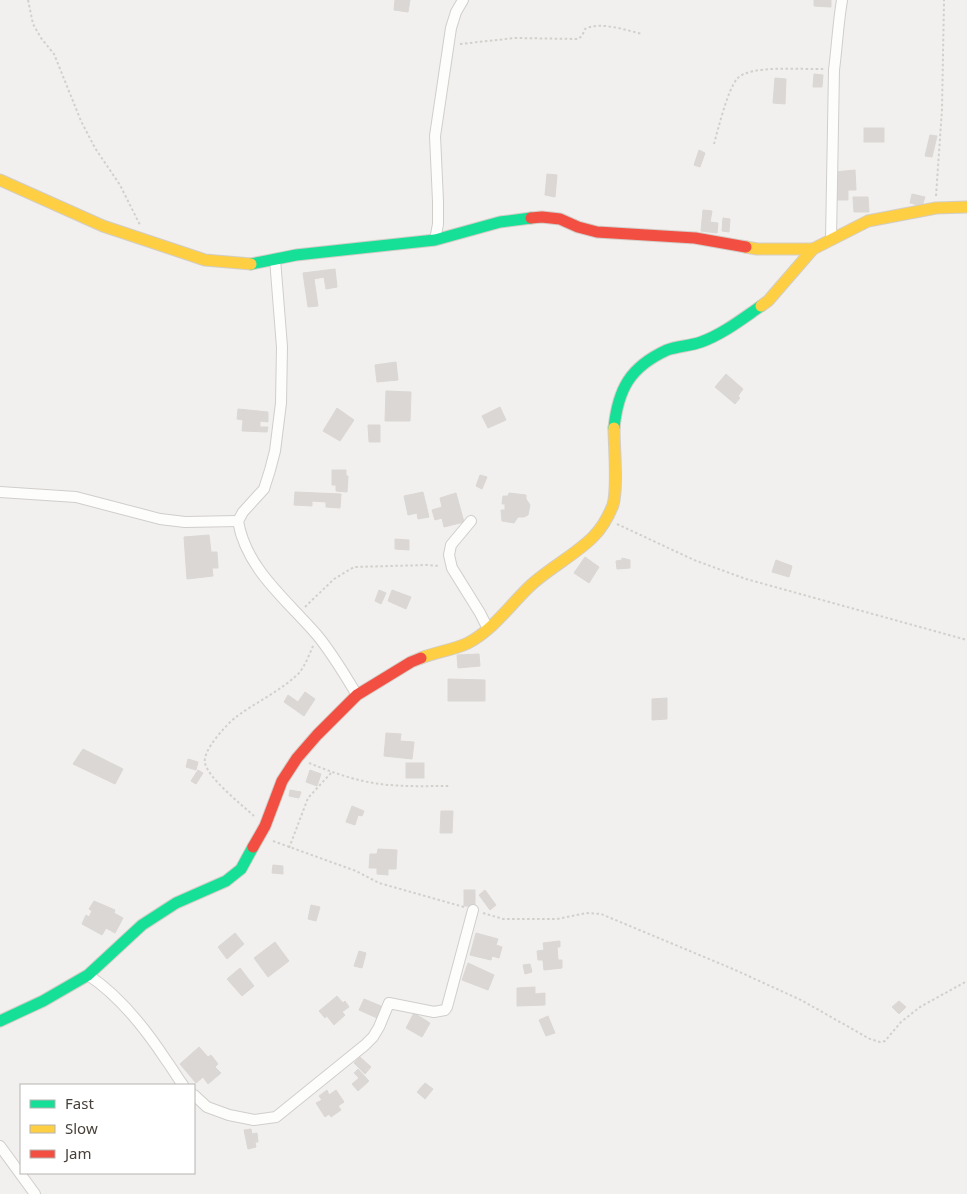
<svg xmlns="http://www.w3.org/2000/svg" width="967" height="1194" viewBox="0 0 967 1194" font-family="'Noto Sans',sans-serif">
  <style>
    .building { fill: #dad7d5; stroke: #dad7d4 }
    .lines { fill: none; stroke-linecap: round; stroke-linejoin: round }
    .street-casing { stroke: #d0cecb; stroke-width: 12 }
    .fast-casing { stroke: #d2cdc7; stroke-width: 13 }
    .slow-casing { stroke: #d2cdc7; stroke-width: 13 }
    .jam-casing { stroke: #d2cdc7; stroke-width: 13 }
    .path { stroke: #d2d0cc; stroke-width: 2; stroke-dasharray: 2.5 2.5; stroke-linecap: butt }
    .street { stroke: #fdfdfc; stroke-width: 10 }
    .fast { stroke: #16e098; stroke-width: 11 }
    .slow { stroke: #ffcf43; stroke-width: 11 }
    .jam { stroke: #f24e42; stroke-width: 11 }
  </style>
  <rect width="100%" height="100%" fill="#f2f0ee"/>
  <g class="building">
    <polygon points="395,0 410,0 408,12 394,10"/>
    <polygon points="814,0 831,0 831,7 814,6"/>
    <polygon points="814,74 823,75 822,87 813,87"/>
    <polygon points="775,78 786,79 785,104 773,103"/>
    <rect x="864" y="128" width="20" height="14"/>
    <polygon points="930,135 937,136 932,157 925,156"/>
    <polygon points="699,150 705,153 700,167 694,165"/>
    <polygon points="855,170 856,190 848,190 848,200 837,200 835,172"/>
    <polygon points="547,174 557,175 555,197 545,195"/>
    <polygon points="912,194 925,197 922,206 910,203"/>
    <polygon points="853,197 868,197 869,212 854,212"/>
    <polygon points="703,210 712,211 710,222 718,223 717,233 701,231"/>
    <polygon points="723,218 730,219 729,232 722,231"/>
    <polygon points="335,269 337,287 326,289 324,277 314,279 318,306 308,307 303,273"/>
    <polygon points="396,362 398,380 377,382 375,365"/>
    <polygon points="726,374 743,389 738,396 740,398 735,404 715,387"/>
    <polygon points="386,391 411,392 410,421 385,421"/>
    <polygon points="500,407 506,420 488,428 482,416"/>
    <polygon points="337,408 354,420 340,441 323,431"/>
    <polygon points="238,409 268,412 268,422 260,421 260,427 268,427 267,432 242,431 243,420 237,419"/>
    <polygon points="368,425 380,425 380,442 369,442"/>
    <polygon points="332,470 346,470 346,476 348,476 347,492 336,491 336,485 332,485"/>
    <polygon points="480,475 487,477 482,489 476,486"/>
    <polygon points="295,492 341,494 340,508 326,507 326,502 312,501 312,506 294,505"/>
    <polygon points="423,492 429,517 418,519 417,513 408,515 404,496"/>
    <polygon points="456,493 464,522 444,527 442,518 435,520 432,510 442,507 440,498"/>
    <polygon points="509,493 526,495 526,499 530,505 528,515 524,517 518,517 514,523 502,521 501,510 505,510 505,504 502,504 503,496 508,496"/>
    <polygon points="209,535 211,552 217,552 218,568 212,568 213,576 187,579 184,537"/>
    <polygon points="395,539 409,540 409,550 395,549"/>
    <polygon points="585,557 599,567 589,583 574,573"/>
    <polygon points="622,558 630,560 630,568 617,569 616,561 622,560"/>
    <polygon points="776,560 792,566 789,577 772,572"/>
    <polygon points="379,590 386,593 381,604 375,601"/>
    <polygon points="392,590 411,597 406,609 388,601"/>
    <polygon points="479,654 480,666 458,668 457,655"/>
    <polygon points="448,679 485,680 485,701 448,701"/>
    <polygon points="305,692 315,699 304,716 284,702 288,695 298,702"/>
    <polygon points="667,698 667,719 652,720 652,699"/>
    <polygon points="386,733 401,734 400,741 414,742 412,759 384,756"/>
    <polygon points="83,749 123,769 115,784 73,764"/>
    <polygon points="188,759 198,762 196,770 186,767"/>
    <rect x="406" y="763" width="18" height="15"/>
    <polygon points="198,770 203,773 196,784 191,781"/>
    <polygon points="310,770 321,774 317,786 306,782"/>
    <polygon points="290,790 301,792 299,798 289,796"/>
    <polygon points="352,806 364,811 362,816 358,815 355,825 346,822"/>
    <polygon points="441,811 453,811 452,833 440,833"/>
    <polygon points="378,849 397,850 396,869 388,869 388,875 377,874 377,868 369,868 370,854 377,854"/>
    <polygon points="273,865 283,866 283,874 272,873"/>
    <rect x="464" y="890" width="11" height="16"/>
    <polygon points="485,890 496,905 490,910 479,895"/>
    <polygon points="94,901 115,910 114,913 123,918 115,933 106,928 102,935 82,924 86,915 89,917 92,911 89,909"/>
    <polygon points="311,905 320,907 316,921 308,919"/>
    <polygon points="235,933 244,944 227,959 218,947"/>
    <polygon points="476,933 498,939 496,945 502,947 499,958 492,956 491,960 470,955"/>
    <polygon points="560,941 560,947 557,947 558,960 562,960 562,968 544,970 543,960 538,960 537,951 544,950 543,943"/>
    <polygon points="275,942 289,961 268,977 254,958"/>
    <polygon points="359,951 366,953 362,968 354,966"/>
    <polygon points="468,963 494,975 488,990 462,980"/>
    <polygon points="530,964 532,972 525,974 523,965"/>
    <polygon points="240,968 254,986 242,996 227,979"/>
    <polygon points="535,987 535,994 545,993 545,1005 517,1006 517,988"/>
    <polygon points="337,996 343,1003 345,1001 349,1007 342,1012 345,1015 334,1025 327,1016 325,1018 319,1011"/>
    <polygon points="364,999 381,1006 377,1018 359,1010"/>
    <polygon points="899,1001 906,1007 899,1014 892,1007"/>
    <polygon points="414,1013 430,1023 422,1037 406,1028"/>
    <polygon points="548,1016 555,1033 546,1036 539,1020"/>
    <polygon points="199,1047 208,1057 211,1055 218,1064 215,1067 221,1073 208,1084 203,1077 196,1083 180,1064"/>
    <polygon points="360,1057 371,1067 365,1074 354,1063"/>
    <polygon points="358,1069 369,1081 358,1091 352,1084 359,1078 354,1073"/>
    <polygon points="425,1083 433,1089 425,1099 417,1092"/>
    <polygon points="327,1090 329,1095 336,1090 344,1102 338,1106 341,1110 331,1117 329,1114 325,1117 316,1103 322,1100 319,1096"/>
    <polygon points="251,1129 252,1134 257,1133 258,1142 255,1142 256,1147 248,1149 244,1130"/>
  </g>
  <g class="lines">
    <g class="street-casing">
      <g id="street">
        <path d="M831,239L834,70C837,47 838,24 842,0"/>
        <polyline points="435,240 438,224 438,201 435,136 451,28 456,12 463,0"/>
        <path d="M275,259L282,347L281,403L275,451L270,470L264,489L243,512L238,521C246,569 287,600 317,635C332,653 345,675 357,695"/>
        <polyline points="0,492 76,497 160,519 185,522 238,521"/>
        <polyline points="471,521 451,545 449,555 452,568 480,613 488,629"/>
        <path d="M88,975C120,996 145,1028 166,1060C172,1068 177,1077 183,1085"/>
        <polyline points="194,1095 207,1107 229,1115 254,1120 276,1117 365,1045 373,1037 379,1027 389,1003 434,1012 445,1010 447,1007 473,910"/>
        <polyline points="0,1146 35,1194"/>
      </g>
    </g>
    <g class="fast-casing">
      <g id="fast">
        <polyline points="251,264 296,255 435,240 500,222 531,218"/>
        <path d="M614,428C618,389 630,367 667,350C678,346 690,346 701,342C723,334 742,319 761,306"/>
        <polyline points="0,1021 43,1001 88,975 142,925 176,903 226,881 241,869 253,847"/>
      </g>
    </g>
    <g class="slow-casing">
      <g id="slow">
        <polyline points="0,180 103,226 205,260 251,264"/>
        <polyline points="746,247 757,249 813,249"/>
        <polyline points="761,306 768,301 813,249 868,221 936,208 967,207"/>
        <path d="M421,658C435,652 454,650 468,643C493,630 510,605 530,586C548,569 575,555 593,537C601,529 609,515 613,505C618,487 614,448 614,428"/>
      </g>
    </g>
    <g class="jam-casing">
      <g id="jam">
        <polyline points="531,218 542,217 560,219 578,227 597,232 695,238 746,247"/>
        <polyline points="253,847 265,826 282,781 297,758 317,735 357,695 411,662 421,658"/>
      </g>
    </g>
    <g class="path">
      <polyline points="28,0 33,24 41,38 54,54 81,121 95,148 120,185 140,225"/>
      <path d="M460,44L515,38L578,39L582,36L585,29C599,21 626,30 642,34"/>
      <path d="M714,144C718,129 728,89 737,79C749,64 804,70 824,69"/>
      <polyline points="936,196 942,109 944,0"/>
      <polyline points="617,524 694,560 746,579 967,640"/>
      <polyline points="305,607 334,579 354,567 427,565 440,566"/>
      <path d="M309,763C331,772 356,781 380,784C403,787 427,786 450,786"/>
      <path d="M254,816C242,805 208,778 205,763C202,751 226,725 236,717C256,702 281,691 299,673C305,666 309,655 313,646"/>
      <polyline points="273,841 356,871 379,883 464,907"/>
      <polyline points="289,848 308,798 331,773"/>
      <polyline points="483,913 503,919 557,919 586,913 601,914 733,969 801,1000 870,1039 880,1042 885,1041 901,1022 920,1007 967,981"/>
    </g>
    <use href="#street" class="street"/>
    <use href="#fast" class="fast"/>
    <use href="#slow" class="slow"/>
    <use href="#jam" class="jam"/>
  </g>
  <rect x="20" y="1084" width="175" height="90" fill="#ffffff" stroke="#b6b3b0"/>
  <rect x="30" y="1100" width="25" height="8" fill="#16e098" stroke="#b6b3b0"/>
  <text x="65" y="1109" font-size="15" fill="#48403a">Fast</text>
  <rect x="30" y="1125" width="25" height="8" fill="#ffcf43" stroke="#b6b3b0"/>
  <text x="65" y="1134" font-size="15" fill="#48403a">Slow</text>
  <rect x="30" y="1150" width="25" height="8" fill="#f24e42" stroke="#b6b3b0"/>
  <text x="65" y="1159" font-size="15" fill="#48403a">Jam</text>
</svg>
